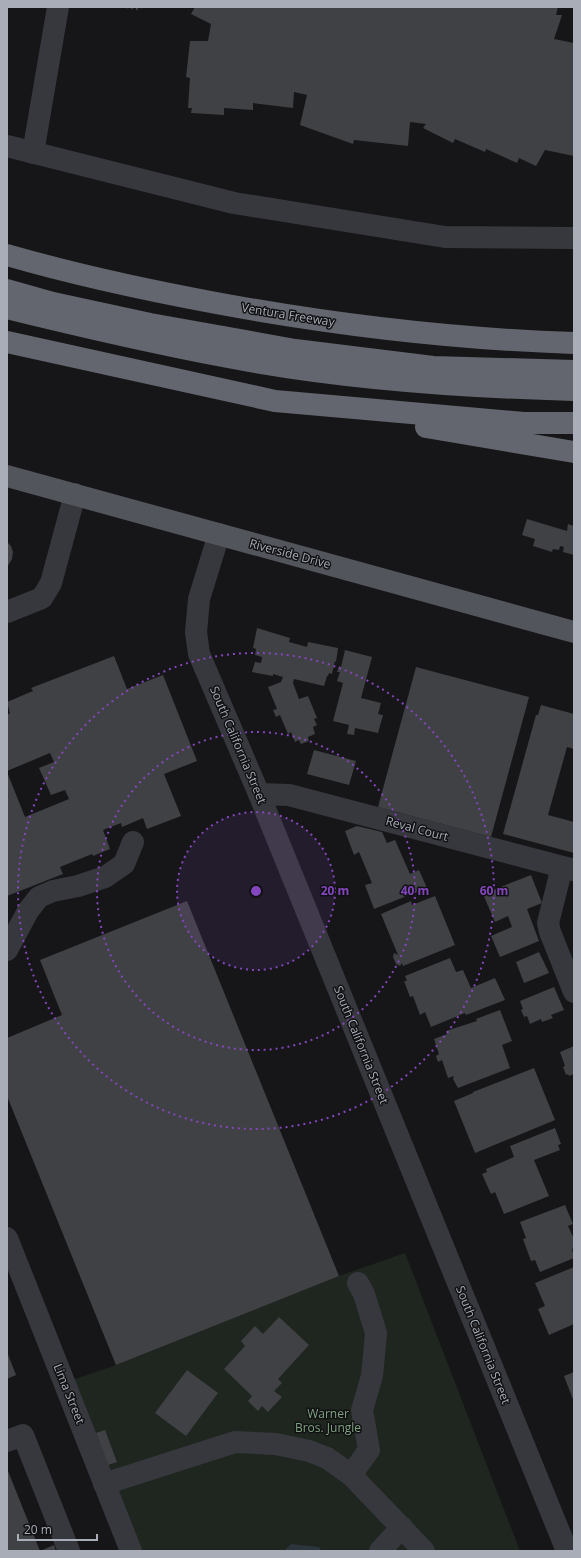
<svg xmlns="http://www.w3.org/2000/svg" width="581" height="1558" viewBox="0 0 581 1558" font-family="'Open Sans',sans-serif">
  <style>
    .green { fill: #1e261f }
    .water { fill: #2c353c }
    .building { fill: #404145 }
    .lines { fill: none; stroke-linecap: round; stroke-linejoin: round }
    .path { stroke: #3d3f44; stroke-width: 2.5; stroke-dasharray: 2 3; stroke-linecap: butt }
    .minor { stroke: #37383d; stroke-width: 22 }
    .major { stroke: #53555c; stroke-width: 22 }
    .highway { stroke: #63666e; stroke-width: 22 }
    .ring { fill: none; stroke: #8446be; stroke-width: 2; stroke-dasharray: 2 4 }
    .labels { text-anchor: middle; stroke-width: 3; stroke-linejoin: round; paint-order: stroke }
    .street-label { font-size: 12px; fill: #a8adb8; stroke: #111113 }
    .park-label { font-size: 12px; fill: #7fa381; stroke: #111113 }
    .centre { fill: #8446be; stroke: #111113; stroke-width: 2 }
    .ring-label { font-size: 12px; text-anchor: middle; font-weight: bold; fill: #8446be; stroke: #111113; stroke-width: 3; stroke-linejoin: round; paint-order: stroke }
  </style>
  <rect width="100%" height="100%" fill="#161618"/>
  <polygon class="green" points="405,1253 520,1551 139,1551 73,1380 116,1365 339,1276"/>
  <polygon class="water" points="291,1544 319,1547 321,1551 284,1551"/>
  <g class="building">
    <polygon points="195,7 558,7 556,15 562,15 554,39 574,43 574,156 545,150 536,166 519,158 517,163 486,149 485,152 455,139 453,143 423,128 426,124 410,122 408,146 354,140 353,144 300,125 307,95 294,92 293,108 253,103 253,110 224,108 224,115 191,113 192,108 188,108 190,78 186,77 190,41 208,41 211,24 191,14"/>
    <polygon points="527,519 567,531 568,524 574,526 574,555 563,552 564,547 560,546 559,550 553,549 552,552 533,546 535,539 522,535"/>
    <polygon points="7,542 11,546 13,552 12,559 7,567"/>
    <polygon points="257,628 290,638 289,642 307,647 308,642 338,648 336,662 335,661 332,674 329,673 328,676 327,676 324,686 294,679 293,683 299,699 308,696 317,718 314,719 317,725 313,727 315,734 308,737 309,741 301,744 299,740 295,742 291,732 288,734 280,715 276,717 273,710 277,709 268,687 281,682 283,677 273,674 273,676 252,672 255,662 261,663 262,657 255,655 256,649 253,648"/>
    <polygon points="345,650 372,657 361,698 381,703 378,714 383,715 378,733 355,728 354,735 347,734 349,725 333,721 343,683 337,681 340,672 337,672 339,666 341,667"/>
    <polygon points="114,656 127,689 163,675 197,761 164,774 181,816 147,829 143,818 122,827 121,823 103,830 110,849 93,856 92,854 60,867 63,874 7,896 7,772 25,817 69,799 65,790 51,795 39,768 54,762 50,753 7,771 7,715 10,713 7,702 33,691 31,688"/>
    <polygon points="416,667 529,697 491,837 378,807"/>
    <polygon points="541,705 574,714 574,749 567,747 548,815 574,822 574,853 503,834 536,715 538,715"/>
    <polygon points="314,750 356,761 349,785 307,774"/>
    <polygon points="357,826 382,832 387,843 395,840 410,874 419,870 427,888 374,909 365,885 372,883 359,852 354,855 345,831"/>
    <polygon points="531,875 542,903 527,909 539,941 500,957 491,936 512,927 508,916 495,922 483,894"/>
    <polygon points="435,896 455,945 403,966 402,963 400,966 396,964 393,957 394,953 398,955 381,914 411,901 412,905"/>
    <polygon points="187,901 339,1276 116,1365 7,1096 7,1038 62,1015 40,960"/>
    <polygon points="539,952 549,973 524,983 516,962"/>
    <polygon points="450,958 456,972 463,970 471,988 495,978 505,1000 466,1015 465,1013 431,1027 425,1012 420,1015 413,996 410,997 404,981 407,981 405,976"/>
    <polygon points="554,987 564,1010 551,1015 553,1018 542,1022 541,1019 530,1024 527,1016 524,1017 521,1010 523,1009 520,1001"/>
    <polygon points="500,1010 512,1041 502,1045 510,1068 458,1088 453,1079 454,1076 448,1078 442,1060 438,1062 436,1056 439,1054 434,1039 447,1034 446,1031 477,1021 476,1019"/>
    <polygon points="574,1046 574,1074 569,1076 568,1074 566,1075 563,1067 565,1066 560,1052"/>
    <polygon points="534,1068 555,1120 475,1153 454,1101 473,1093 473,1092"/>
    <polygon points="555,1128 561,1144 558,1145 560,1150 534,1160 549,1196 504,1214 495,1192 491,1194 482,1174 487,1172 486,1169 514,1157 510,1146"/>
    <polygon points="565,1205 573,1224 568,1226 574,1239 574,1248 572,1249 574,1258 540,1272 535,1260 531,1261 523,1239 526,1238 520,1222"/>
    <polygon points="574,1267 574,1324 549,1335 538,1309 545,1306 535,1283"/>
    <polygon points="279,1317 309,1345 278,1379 282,1383 274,1391 282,1397 268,1412 262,1406 258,1411 248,1401 252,1396 224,1369 245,1346 241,1341 255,1326 263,1334"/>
    <polygon points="7,1352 16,1375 7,1379"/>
    <polygon points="187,1370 218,1393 186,1436 155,1413"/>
    <polygon points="574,1372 574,1402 564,1376"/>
    <polygon points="105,1430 117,1462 108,1465 96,1433"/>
    <polygon points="8,1471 40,1551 54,1545 56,1551 7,1551 7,1472"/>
  </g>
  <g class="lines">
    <polyline class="path" points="126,7 138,9 142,7"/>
    <g class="minor">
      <polyline points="7,146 234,203 445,237 574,238"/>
      <polyline points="33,153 58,7"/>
      <polyline points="219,534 199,599 196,632 199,654 259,794 567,1551"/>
      <polyline points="7,612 42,598 51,583 75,494"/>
      <polyline points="259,794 289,795 574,870"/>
      <polyline points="562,867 548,923 550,932 574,992"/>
      <polyline points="7,950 28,911 39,897 53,891 78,886 105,877 124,864 133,842"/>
      <polyline points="7,1238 131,1551"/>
      <polyline points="7,1441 23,1435 69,1551"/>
      <polyline points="351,1475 369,1450 362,1410 372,1376 376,1333 364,1294 358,1283"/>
      <polyline points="104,1484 235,1442 276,1444 309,1451 327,1458 351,1475 424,1551"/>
      <polyline points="380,1551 402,1527"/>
    </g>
    <polyline class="major" points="7,476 574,632"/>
    <g class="highway">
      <path d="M7,255C76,275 146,290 216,303C335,325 454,339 574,343"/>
      <polyline points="7,290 53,303 150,324 295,350 433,367 574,371"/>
      <path d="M7,308C80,326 154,343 228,357C342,379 459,387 574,390"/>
      <polyline points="7,342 275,401 524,423 574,423"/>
      <polyline points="426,427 574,452"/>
    </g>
  </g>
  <circle cx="256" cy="891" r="79" fill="#8446be" fill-opacity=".12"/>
  <g class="ring">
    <circle cx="256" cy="891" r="79"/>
    <circle cx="256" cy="891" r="159"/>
    <circle cx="256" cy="891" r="238"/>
  </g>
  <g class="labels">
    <g class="street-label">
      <text transform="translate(288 315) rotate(9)" y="4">Ventura Freeway</text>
      <text transform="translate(290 554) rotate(15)" y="4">Riverside Drive</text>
      <text transform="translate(238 745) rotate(67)" y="4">South California Street</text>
      <text transform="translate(417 829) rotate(15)" y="4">Reval Court</text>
      <text transform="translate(361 1045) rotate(68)" y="4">South California Street</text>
      <text transform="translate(483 1345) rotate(68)" y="4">South California Street</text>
      <text transform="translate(69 1394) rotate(68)" y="4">Lima Street</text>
    </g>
    <g class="park-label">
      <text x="328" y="1418">Warner<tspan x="328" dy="14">Bros. Jungle</tspan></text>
    </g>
  </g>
  <circle cx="256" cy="891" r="6" class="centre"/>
  <g class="ring-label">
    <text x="335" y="895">20 m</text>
    <text x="415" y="895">40 m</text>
    <text x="494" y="895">60 m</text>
  </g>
  <rect width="581" height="1558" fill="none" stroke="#a8adb8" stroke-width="16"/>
  <path d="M18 1534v6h79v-6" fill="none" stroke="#a8adb8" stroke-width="2"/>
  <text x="24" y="1534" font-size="12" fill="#a8adb8" stroke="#111113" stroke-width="3" paint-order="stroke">20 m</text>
</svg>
